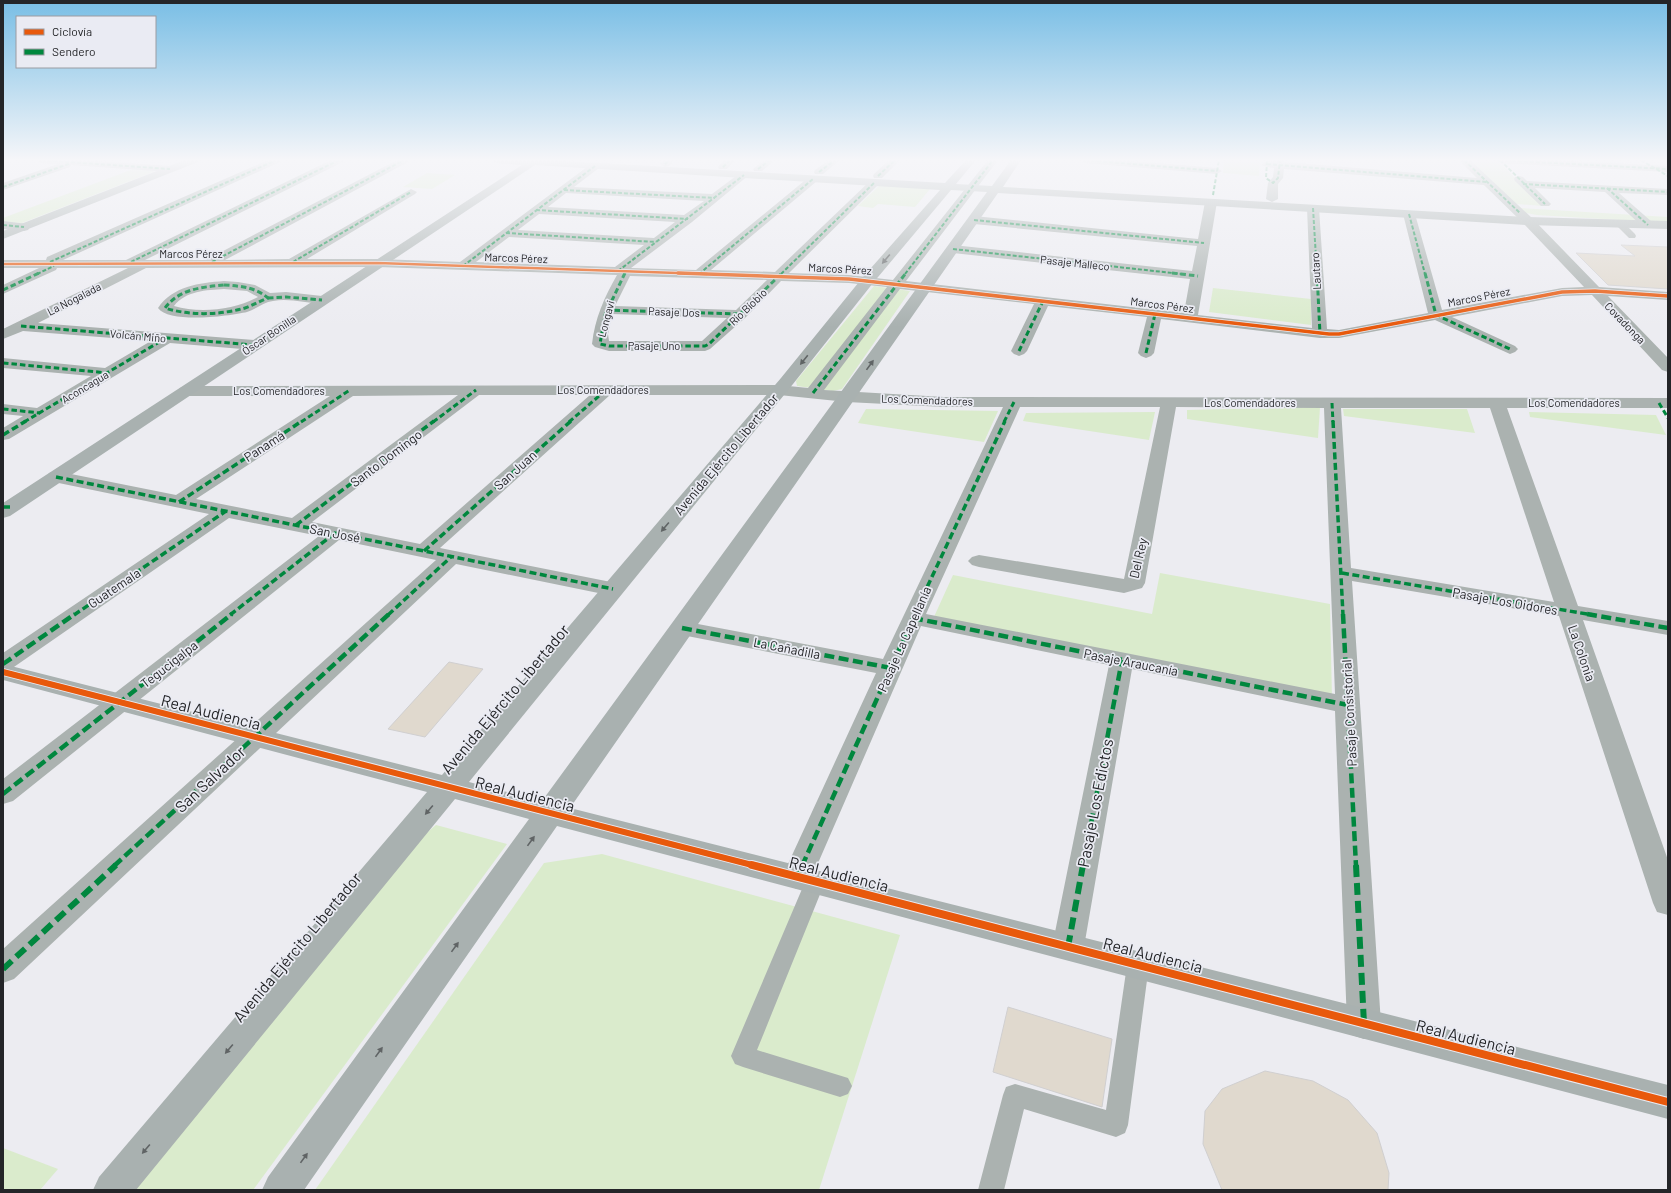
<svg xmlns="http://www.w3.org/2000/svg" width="1671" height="1193" viewBox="0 0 1671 1193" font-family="Barlow,sans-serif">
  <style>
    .green { fill: #daebcc }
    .building { fill: #e0d9ce; stroke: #d0cfd0 }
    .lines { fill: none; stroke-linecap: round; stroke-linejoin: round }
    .lane { fill: #abb2b0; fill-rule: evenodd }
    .street { fill: #abb2b0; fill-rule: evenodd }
    .secondary { fill: #a9b1b0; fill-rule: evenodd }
    .quiet-far4 { stroke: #00873e; stroke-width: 2; stroke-dasharray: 4 2; stroke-linecap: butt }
    .quiet-far3 { stroke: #00873e; stroke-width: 3; stroke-dasharray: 5.5 3; stroke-linecap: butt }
    .quiet-far2 { stroke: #00873e; stroke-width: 3.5; stroke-dasharray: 7 3.5; stroke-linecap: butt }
    .quiet-far1 { stroke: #00873e; stroke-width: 4.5; stroke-dasharray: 10 4.5; stroke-linecap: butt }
    .quiet { stroke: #00873e; stroke-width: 6; stroke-dasharray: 12 6; stroke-linecap: butt }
    .cycleway-far3-casing { stroke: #eaebf3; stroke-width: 4 }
    .cycleway-far2-casing { stroke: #eaebf3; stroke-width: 5 }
    .cycleway-far1-casing { stroke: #eaebf3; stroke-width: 8 }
    .cycleway-casing { stroke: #eaebf3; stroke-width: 10 }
    .cycleway-far3 { stroke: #e8590c; stroke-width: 2.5 }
    .cycleway-far2 { stroke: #e8590c; stroke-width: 3.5 }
    .cycleway-far1 { stroke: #e8590c; stroke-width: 6 }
    .cycleway { stroke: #e8590c; stroke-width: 8 }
    .oneway { fill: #606465 }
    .labels { text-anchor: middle; stroke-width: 3.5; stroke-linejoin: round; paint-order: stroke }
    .far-street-label { font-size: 11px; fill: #242528; stroke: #eaebf3 }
    .street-label { font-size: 13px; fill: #242528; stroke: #eaebf3 }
    .near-street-label { font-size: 16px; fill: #242528; stroke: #eaebf3 }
  </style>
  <rect width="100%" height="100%" fill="#ececf1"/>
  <g class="green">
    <polygon points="1224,160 1260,160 1259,176 1223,173"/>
    <polygon points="1460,160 1497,160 1543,206 1505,203 1480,182"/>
    <polygon points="136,168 155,170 153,172 22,223 3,222 3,218"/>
    <polygon points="427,173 455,175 432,189 403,187"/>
    <polygon points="880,185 930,189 915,207 878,204 873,208 858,206"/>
    <polygon points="1521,208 1668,217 1668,223 1537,215 1526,213"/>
    <polygon points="874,286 910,291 842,389 833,391 797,386 796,381"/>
    <polygon points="1213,288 1311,299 1311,325 1209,312"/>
    <polygon points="1320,407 1318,438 1187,419 1187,410"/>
    <polygon points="866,409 998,411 984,442 858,423"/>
    <polygon points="1343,409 1467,409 1475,433 1344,416"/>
    <polygon points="1155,412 1149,440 1023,421 1026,413"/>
    <polygon points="1529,412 1656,415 1666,435 1530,417"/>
    <polygon points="1160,573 1330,604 1332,700 933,619 953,575 1152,614"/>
    <polygon points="436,825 507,844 253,1190 133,1190 423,836"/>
    <polygon points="602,854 900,935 819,1190 315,1190 544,863"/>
    <polygon points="3,1148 58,1169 40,1190 3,1190"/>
  </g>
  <g class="building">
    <polygon points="1621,245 1668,247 1668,289 1608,285 1576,253 1635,256"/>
    <polygon points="449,662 483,669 425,737 388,729"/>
    <polygon points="1008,1007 1112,1039 1102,1107 993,1072"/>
    <polygon points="1265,1071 1313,1081 1348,1100 1377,1133 1389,1173 1388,1190 1222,1190 1203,1144 1205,1111 1222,1089"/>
  </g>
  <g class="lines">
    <g class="lane">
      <polygon points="1616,221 1622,221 1635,234 1636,236 1635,238 1629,238 1616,225"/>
      <polygon points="815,874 822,876 825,882 757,1050 848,1078 852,1086 848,1094 840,1097 743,1067 735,1064 731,1056 805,882 808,876"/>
      <polygon points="1138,956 1146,958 1149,965 1128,1125 1125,1133 1116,1137 1024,1109 1004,1190 978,1190 1003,1095 1006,1087 1015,1084 1106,1110 1127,965 1130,958"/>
    </g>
    <g class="street">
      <polygon points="36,160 83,160 170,166 175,169 170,172 71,165 70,167 3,190 3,183 58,164 41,163"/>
      <path d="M268,160H281L280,162L63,260H126L331,160H344L343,162L145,260H206L397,160H409L408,162L225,260L289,259L411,189L417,192L415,194L307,259H378L460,262L591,164H599L600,166L599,168L574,187L712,194L740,173H748L749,175L692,222L631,268L696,270L809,177H817L818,179L817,181L711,270L775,272L871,180H879L880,182L879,184L789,273L849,275L893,280L988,160H998L906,281L1184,313L1190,279L953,253L949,252L947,249L949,246L953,245L1192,271L1197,246L974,224L970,223L968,220L970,217L974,216L1198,239L1205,202L1207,200H1215L1217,202L1198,315L1312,328L1307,208L1309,206H1317L1319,208L1327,329L1339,330L1428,313L1403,214L1405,212H1413L1415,214L1442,310L1562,288L1584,287L1524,224L1484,185L1284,169L1283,178L1278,184V199L1272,202L1266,199L1268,183L1273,177L1274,168L1263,166L1262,164L1267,161L1285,160V162L1477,178L1459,160H1470L1532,218L1599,287L1668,292V300L1608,296L1668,358V372L1662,370L1592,295L1562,296L1452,317L1515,346L1518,349L1515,352L1510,354L1435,320L1339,338H1320L1161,319L1154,353L1151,356L1146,358L1141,356L1138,353L1147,317L1048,306L1027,351L1024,354L1019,356L1014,354L1011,351L1034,304L900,289L824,390L944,397L1668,398V408H1507L1578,606L1668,621V635L1583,620L1668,860V915L1657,912L1653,903L1559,616L1352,581L1381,1024L1376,1035L1364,1039L1352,1035L1347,1024L1335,711L1132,669L1084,947L1079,956L1068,960L1057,956L1052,947L1109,665L921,626L812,877L807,885L797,889L787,885L782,877L876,673L682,635L674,633L671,628L674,623L682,621L883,659L1003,407H944L847,402L779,395H610L440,548L621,584L624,589L621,594L613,596L456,564L14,979L3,983V949L436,560L339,540L13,801L3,804V779L319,536L229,518L11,669L3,672V653L209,514L49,481L47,477L49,473L56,471L176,495L330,396H186L180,394L178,391L180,388L186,386L779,385L808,388L887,287L849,283L781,281L746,317L710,349L705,351H609L595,347L592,344C595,318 604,298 617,275L378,267L146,268L38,323L254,340L259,342L262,345L259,348L254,350L170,343L9,439L3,440V428L23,416L3,414V404L37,408L91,376L3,368V358L105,368L151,341L23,331L3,339V329L128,268H57L56,270L3,294V285L39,268H3V260H46L47,257ZM566,193L704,201L684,215L548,207ZM539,214L675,222L654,238L518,230ZM509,237L644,245L615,267L476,262ZM630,276L767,280L736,310L615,306ZM612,314L727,318L702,341H609L608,334ZM458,395L292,518L196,499L353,396ZM479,395H590L420,544L312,522ZM1020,407H1160L1124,579L979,555L972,557L968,561L972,565L979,567L1124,593L1142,588L1145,583L1176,407L1324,408L1335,694L926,614ZM1341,408H1490L1554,602L1351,568Z"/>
      <polygon points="663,160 674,160 669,166 665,167 660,164"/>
      <polygon points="724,160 735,160 727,169 719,169 718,167"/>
      <polygon points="764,160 775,160 762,171 754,171 753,169"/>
      <polygon points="829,160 840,160 823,174 815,174 814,172 815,170"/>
      <polygon points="889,160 900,160 882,178 874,178 873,176 874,174"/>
      <polygon points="1080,160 1120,160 1217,168 1222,171 1217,174 1085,163"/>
      <polygon points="1495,160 1555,160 1668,166 1668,172 1500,163"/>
      <polygon points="1519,176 1523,177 1527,181 1668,189 1668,195 1619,193 1652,222 1654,225 1652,228 1644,228 1605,192 1535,188 1551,204 1549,206 1541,206 1515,181 1514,179 1515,177"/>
      <polygon points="3,221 28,224 30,227 28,230 24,231 3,229"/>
      <path d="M224,281L238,282L255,285L270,293L286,292L322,296L327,297L329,300L327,303L322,304C306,303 289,298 273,301C264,302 256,309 247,312C230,316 169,324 158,308C173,286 199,283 224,281ZM224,289L247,291L258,297C234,310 200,314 174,306C185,291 207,290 224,289Z"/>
    </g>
    <g class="secondary">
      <polygon points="185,160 199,160 198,162 3,239 3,231"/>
      <path d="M491,160H546L945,183L966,160H976L956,184L992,186L1011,160H1021L1003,187L1528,217L1668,221V229L1528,225L998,193L570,808L1668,1085V1119L557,826L304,1190H262L268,1177L529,819L455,799L136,1190H93L99,1177L427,792L3,680V664L442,775L781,378L863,277L940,190L535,165L10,516L3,518V503L522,165L496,163ZM951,190L987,192L542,801L469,782L793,384L873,283Z"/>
    </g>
    <g class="quiet-far4">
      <polyline points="41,160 170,169"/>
      <polyline points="1085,160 1217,171"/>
      <polyline points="1464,160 1520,213"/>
      <polyline points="1500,160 1668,169"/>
      <polyline points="1500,160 1545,204"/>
      <polyline points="1641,160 1668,176"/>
      <polyline points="1267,161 1266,178 1273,183 1278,178 1280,160"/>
      <polyline points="665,164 669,160"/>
      <polyline points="1267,164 1487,182"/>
      <polyline points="723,167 730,160"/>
      <polyline points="758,169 770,160"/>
      <polyline points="819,172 835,160"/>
      <polyline points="878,176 895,160"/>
      <polyline points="1523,184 1668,192"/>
      <polyline points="3,187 71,163"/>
      <polyline points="1607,188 1648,225"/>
      <polyline points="564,190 715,198"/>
      <polyline points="1213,195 1219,160"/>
      <polyline points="1313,208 1317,274"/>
      <polyline points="536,210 688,219"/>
      <polyline points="1409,214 1425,274"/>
      <polyline points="974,220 1204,243"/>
      <polyline points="3,225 24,227"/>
      <polyline points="506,233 656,242"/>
      <polyline points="953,249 1182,274"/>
      <polyline points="50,262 276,160"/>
      <polyline points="131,262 339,160"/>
      <polyline points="212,262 404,160"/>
      <polyline points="293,262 411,192"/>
      <polyline points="463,266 595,166"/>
      <polyline points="618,271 744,175"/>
      <polyline points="37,274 54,266"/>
      <polyline points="624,274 626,271"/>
      <polyline points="699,274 813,179"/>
      <polyline points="781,274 875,182"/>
      <polyline points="905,274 993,160"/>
    </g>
    <g class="quiet-far3">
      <polyline points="625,273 605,315 600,344 609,346 705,346 709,344 782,273"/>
      <polyline points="1172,273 1198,276"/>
      <polyline points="1317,273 1320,334"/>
      <polyline points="1425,273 1436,315 1510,349"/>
      <path d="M224,285C240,286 255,287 268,298C260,301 253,305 245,308C220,315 190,316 165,308C179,289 202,287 224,285Z"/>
      <polyline points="3,290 39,273"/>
      <polyline points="268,298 286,297 322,300"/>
      <polyline points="606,310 741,314"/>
      <polyline points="21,326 254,345"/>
      <polyline points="1019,351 1043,301"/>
      <polyline points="1146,353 1155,314"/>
      <polyline points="3,363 108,373"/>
      <polyline points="813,393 906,273"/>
      <polyline points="1332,403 1333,422"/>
      <polyline points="1659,403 1668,418"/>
      <polyline points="3,409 40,413"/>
      <polyline points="24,422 166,338"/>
      <polyline points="301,422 350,390"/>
      <polyline points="433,422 476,390"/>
      <polyline points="569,422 606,390"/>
      <polyline points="1004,422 1014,402"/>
    </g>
    <g class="quiet-far2">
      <polyline points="1333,421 1343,615"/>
      <polyline points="3,435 26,421"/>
      <polyline points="56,477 613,589"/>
      <polyline points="179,502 302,421"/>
      <polyline points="3,507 10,507"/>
      <polyline points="296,525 434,421"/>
      <polyline points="424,551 571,421"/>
      <polyline points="1342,573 1593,615"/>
      <polyline points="74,615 226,511"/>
      <polyline points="230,615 335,533"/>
      <polyline points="388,615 452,556"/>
      <polyline points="914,615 1005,421"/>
    </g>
    <g class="quiet-far1">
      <polyline points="1343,614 1356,866"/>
      <polyline points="1587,614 1668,628"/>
      <polyline points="913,618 1348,705"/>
      <polyline points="682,628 891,668"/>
      <polyline points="3,664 75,614"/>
      <polyline points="3,794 232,614"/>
      <polyline points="114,866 389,614"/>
      <polyline points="802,866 915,614"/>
      <polyline points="1083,866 1122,660"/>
    </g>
    <g class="quiet">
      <polyline points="1356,865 1364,1024"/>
      <polyline points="797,877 802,865"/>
      <polyline points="1068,947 1083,865"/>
      <polyline points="3,969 116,865"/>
    </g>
    <g class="cycleway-far3-casing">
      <polyline id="cycleway-far3" points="3,264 378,263 707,274"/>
    </g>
    <g class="cycleway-far2-casing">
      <polyline id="cycleway-far2" points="678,273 849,279 1329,334 1339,334 1562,292 1595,291 1668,296"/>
    </g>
    <g class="cycleway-far1-casing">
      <polyline id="cycleway-far1" points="3,672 756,866"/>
    </g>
    <g class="cycleway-casing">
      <polyline id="cycleway" points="752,865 1668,1102"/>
    </g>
    <use href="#cycleway-far3" class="cycleway-far3"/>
    <use href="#cycleway-far2" class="cycleway-far2"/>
    <use href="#cycleway-far1" class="cycleway-far1"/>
    <use href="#cycleway" class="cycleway"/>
  </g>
  <defs><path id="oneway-solid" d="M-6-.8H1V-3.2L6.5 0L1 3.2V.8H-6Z"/></defs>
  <g class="oneway">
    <use href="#oneway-solid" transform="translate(886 259) rotate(130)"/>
    <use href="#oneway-solid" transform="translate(804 360) rotate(129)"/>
    <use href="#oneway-solid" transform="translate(870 365) rotate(-54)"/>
    <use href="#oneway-solid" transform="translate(665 527) rotate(130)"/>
    <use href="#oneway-solid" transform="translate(429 810) rotate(130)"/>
    <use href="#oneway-solid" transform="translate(531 841) rotate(-54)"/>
    <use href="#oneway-solid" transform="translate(455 947) rotate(-54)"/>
    <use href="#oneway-solid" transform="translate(229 1049) rotate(130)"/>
    <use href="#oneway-solid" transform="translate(379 1052) rotate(-54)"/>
    <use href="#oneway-solid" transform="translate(146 1149) rotate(130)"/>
    <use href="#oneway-solid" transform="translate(304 1158) rotate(-54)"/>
  </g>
  <linearGradient id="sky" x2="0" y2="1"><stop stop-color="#79bee5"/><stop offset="0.49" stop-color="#f6f6f9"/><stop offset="1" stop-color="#f6f6f9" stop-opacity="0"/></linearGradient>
  <rect width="1671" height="327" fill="url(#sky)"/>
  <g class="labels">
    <g class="far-street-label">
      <text x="191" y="258">Marcos Pérez</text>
      <text transform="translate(516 258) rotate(2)" y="4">Marcos Pérez</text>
      <text transform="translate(1075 263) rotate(6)" y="4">Pasaje Malleco</text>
      <text transform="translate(840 269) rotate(3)" y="4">Marcos Pérez</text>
      <text transform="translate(1316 271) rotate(-93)" y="4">Lautaro</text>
      <text transform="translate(1479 297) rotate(-11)" y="4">Marcos Pérez</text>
      <text transform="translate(74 299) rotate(-27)" y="4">La Nogalada</text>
      <text transform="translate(1162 305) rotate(7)" y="4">Marcos Pérez</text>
      <text transform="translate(748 307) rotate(-44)" y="4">Río Bíobio</text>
      <text transform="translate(674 312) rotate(2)" y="4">Pasaje Dos</text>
      <text transform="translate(606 319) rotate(-75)" y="4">Longaví</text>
      <text transform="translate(1625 323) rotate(46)" y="4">Covadonga</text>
      <text transform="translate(269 335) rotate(-34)" y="4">Óscar Bonilla</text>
      <text transform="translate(138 336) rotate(5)" y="4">Volcán Miño</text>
      <text x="654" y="350">Pasaje Uno</text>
      <text transform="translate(85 387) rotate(-31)" y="4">Aconcagua</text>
      <text x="603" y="394">Los Comendadores</text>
      <text x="279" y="395">Los Comendadores</text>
      <text transform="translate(927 400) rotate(2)" y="4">Los Comendadores</text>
      <text x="1250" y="407">Los Comendadores</text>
      <text x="1574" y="407">Los Comendadores</text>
    </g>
    <g class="street-label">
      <text transform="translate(264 446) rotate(-33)" y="5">Panamá</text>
      <text transform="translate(726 454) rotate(-50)" y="5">Avenida Ejército Libertador</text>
      <text transform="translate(386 458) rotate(-37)" y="5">Santo Domingo</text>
      <text transform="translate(515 470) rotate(-42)" y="5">San Juan</text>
      <text transform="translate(335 533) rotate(11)" y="5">San José</text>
      <text transform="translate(1138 558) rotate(-77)" y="5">Del Rey</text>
      <text transform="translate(114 588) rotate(-34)" y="5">Guatemala</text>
      <text transform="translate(1505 601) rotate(10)" y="5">Pasaje Los Oidores</text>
      <text transform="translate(904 639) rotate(-66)" y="5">Pasaje La Capellanía</text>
      <text transform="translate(787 648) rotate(11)" y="5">La Cañadilla</text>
      <text transform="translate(1582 653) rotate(71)" y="5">La Colonia</text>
      <text transform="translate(1131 662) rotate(11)" y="5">Pasaje Araucanía</text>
      <text transform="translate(169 664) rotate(-38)" y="5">Tegucigalpa</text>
      <text transform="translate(1349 713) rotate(-93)" y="5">Pasaje Consistorial</text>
    </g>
    <g class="near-street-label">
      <text transform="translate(505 699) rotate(-50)" y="6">Avenida Ejército Libertador</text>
      <text transform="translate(211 712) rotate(14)" y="6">Real Audiencia</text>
      <text transform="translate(210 779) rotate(-43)" y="6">San Salvador</text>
      <text transform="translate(525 794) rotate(14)" y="6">Real Audiencia</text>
      <text transform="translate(1095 803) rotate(-79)" y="6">Pasaje Los Edictos</text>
      <text transform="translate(839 874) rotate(14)" y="6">Real Audiencia</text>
      <text transform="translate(297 947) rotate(-50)" y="6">Avenida Ejército Libertador</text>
      <text transform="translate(1153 955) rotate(14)" y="6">Real Audiencia</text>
      <text transform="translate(1466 1037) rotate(14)" y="6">Real Audiencia</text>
    </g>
  </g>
  <rect width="1671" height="1193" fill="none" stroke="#242528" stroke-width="8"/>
  <rect x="16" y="16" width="140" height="52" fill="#eaebf3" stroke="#9b9ca2"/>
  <rect x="24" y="29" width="20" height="6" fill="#e8590c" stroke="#9b9ca2"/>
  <text x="52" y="36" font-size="12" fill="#242528">Ciclovía</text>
  <rect x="24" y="49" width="20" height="6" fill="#00873e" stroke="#9b9ca2"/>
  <text x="52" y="56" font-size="12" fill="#242528">Sendero</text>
</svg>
